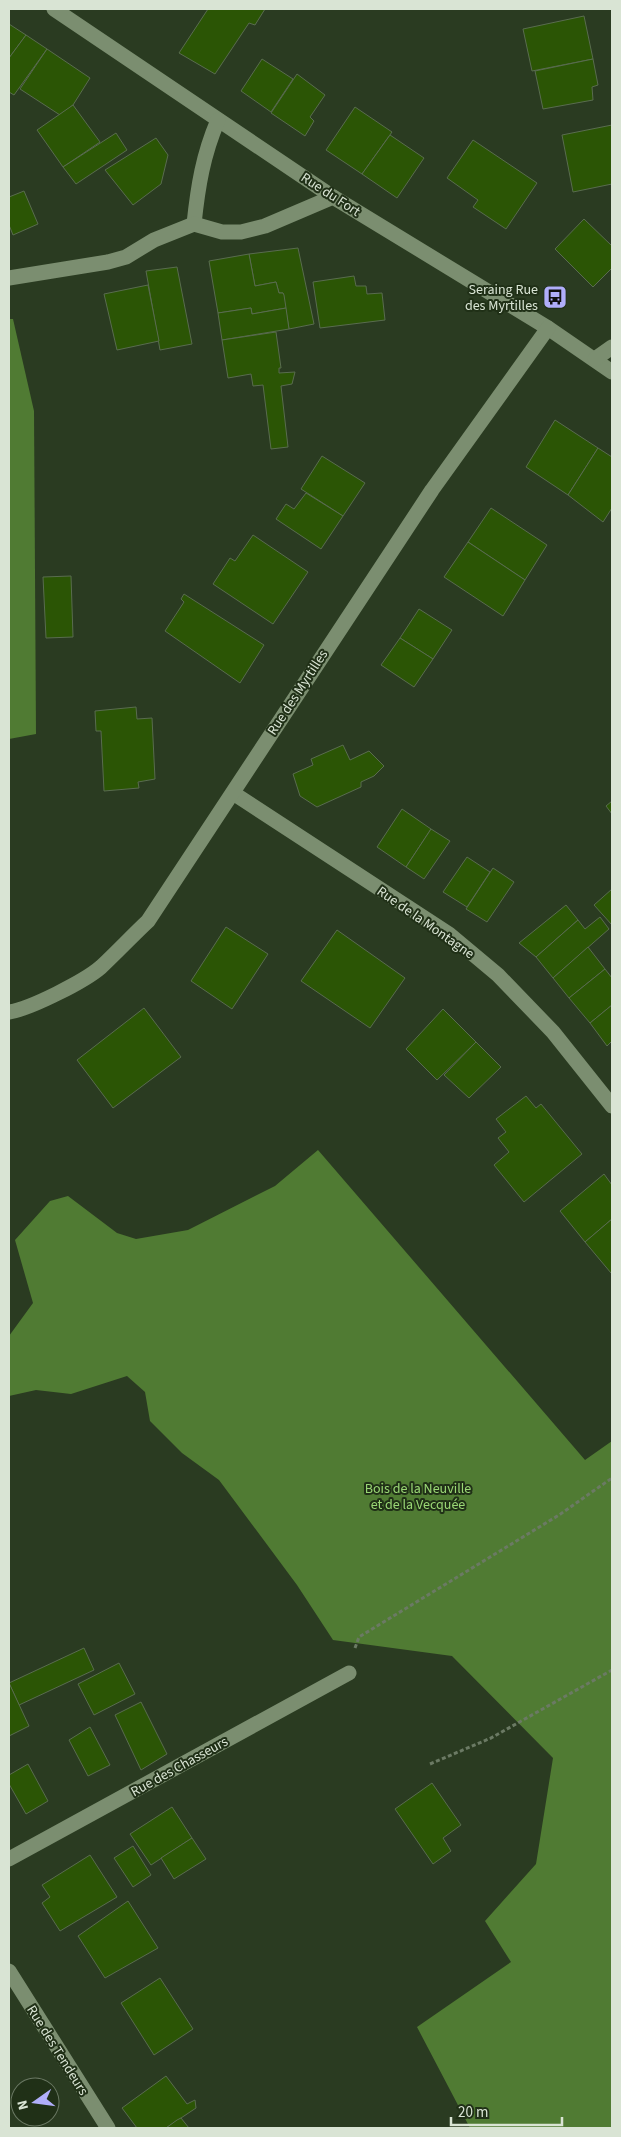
<svg xmlns="http://www.w3.org/2000/svg" width="621" height="2137" viewBox="0 0 621 2137" font-family="'Source Sans 3',sans-serif">
  <style>
    .forest { fill: #507b33 }
    .building { fill: #2b5505; stroke: #596c4f }
    .lines { fill: none; stroke-linecap: round; stroke-linejoin: round }
    .path { stroke: #6b7a64; stroke-width: 3; stroke-dasharray: 4 2.5; stroke-linecap: butt }
    .minor { stroke: #7b8e70; stroke-width: 15 }
    .labels { text-anchor: middle; stroke-width: 4; stroke-linejoin: round; paint-order: stroke }
    .street-label { font-size: 14px; fill: #d9e4d4; stroke: #203017 }
    .poi-label { font-size: 14px; fill: #d9e4d4; stroke: #203017; text-anchor: end }
    .park-label { font-size: 14px; fill: #9ad775; stroke: #203017 }
  </style>
  <rect width="100%" height="100%" fill="#2a3b21"/>
  <g class="forest">
    <polygon points="9,319 13,319 34,411 36,734 9,739"/>
    <polygon points="318,1150 585,1460 612,1441 612,2128 470,2128 417,2027 511,1962 485,1921 536,1864 553,1758 452,1656 333,1640 297,1585 219,1480 182,1453 150,1421 145,1392 127,1376 71,1394 36,1390 9,1396 9,1336 33,1303 15,1240 50,1201 68,1196 117,1233 136,1239 188,1230 275,1186"/>
  </g>
  <g class="building">
    <polygon points="208,9 265,9 255,25 249,23 215,74 179,53"/>
    <polygon points="584,16 593,59 532,71 523,29"/>
    <polygon points="9,24 26,35 9,58"/>
    <polygon points="26,35 47,49 14,95 9,92 9,58"/>
    <polygon points="47,49 90,78 73,105 60,115 20,89"/>
    <polygon points="262,59 293,79 271,112 241,91"/>
    <polygon points="593,59 598,85 592,87 593,100 543,109 535,71"/>
    <polygon points="297,74 325,95 310,117 314,121 305,136 271,113"/>
    <polygon points="73,105 100,142 63,167 37,130"/>
    <polygon points="355,107 392,132 362,174 326,150"/>
    <polygon points="612,125 612,184 573,192 562,135"/>
    <polygon points="116,133 127,150 76,184 63,167"/>
    <polygon points="390,135 424,158 397,198 362,174"/>
    <polygon points="156,138 168,155 161,184 133,205 105,170"/>
    <polygon points="473,140 537,183 506,229 473,207 478,200 447,178"/>
    <polygon points="24,191 38,224 13,235 9,225 9,197"/>
    <polygon points="584,219 612,246 612,268 593,287 555,249"/>
    <polygon points="298,248 314,324 289,329 283,293 279,293 276,282 255,286 249,254"/>
    <polygon points="249,254 255,286 276,282 279,293 283,293 284,295 286,308 252,314 251,308 218,313 209,261"/>
    <polygon points="177,267 192,344 160,350 146,271"/>
    <polygon points="354,276 356,286 366,286 367,294 382,293 385,320 320,328 313,282"/>
    <polygon points="148,285 159,341 117,350 104,294"/>
    <polygon points="251,308 252,314 286,308 289,329 222,340 218,313"/>
    <polygon points="276,332 281,368 279,368 279,373 295,372 292,384 281,386 288,447 271,449 263,385 253,386 251,374 228,378 222,340"/>
    <polygon points="555,420 598,448 568,495 526,467"/>
    <polygon points="598,448 612,457 612,508 603,522 568,495"/>
    <polygon points="322,456 365,483 343,516 301,489"/>
    <polygon points="306,493 343,516 321,549 276,519 286,504 294,509"/>
    <polygon points="491,508 547,545 525,580 468,542"/>
    <polygon points="253,535 308,572 273,624 213,584 230,558 235,561"/>
    <polygon points="468,542 525,580 503,616 444,577"/>
    <polygon points="71,576 73,637 46,638 43,577"/>
    <polygon points="184,594 264,645 240,683 165,631 184,602 181,599"/>
    <polygon points="419,609 452,630 433,659 400,638"/>
    <polygon points="400,638 433,659 414,687 381,665"/>
    <polygon points="136,707 137,719 152,718 155,779 138,782 139,788 104,791 101,731 96,731 95,711"/>
    <polygon points="343,745 350,760 369,751 384,766 374,776 361,782 361,787 317,807 300,796 293,774 313,765 311,759"/>
    <polygon points="612,801 612,814 606,806"/>
    <polygon points="402,809 431,829 406,867 377,847"/>
    <polygon points="431,829 450,841 424,879 406,867"/>
    <polygon points="467,857 490,872 467,907 443,892"/>
    <polygon points="493,868 514,882 487,922 466,909"/>
    <polygon points="612,889 612,925 594,905"/>
    <polygon points="566,905 578,920 536,957 519,943"/>
    <polygon points="600,917 609,929 553,978 536,957 578,920 585,929"/>
    <polygon points="226,927 268,954 232,1009 191,981"/>
    <polygon points="337,930 405,978 370,1028 301,981"/>
    <polygon points="588,947 605,969 569,998 553,978"/>
    <polygon points="605,969 612,978 612,1005 590,1023 569,998"/>
    <polygon points="612,1005 612,1041 607,1046 590,1023"/>
    <polygon points="144,1008 181,1057 113,1108 77,1060"/>
    <polygon points="443,1009 476,1042 437,1080 406,1049"/>
    <polygon points="476,1042 501,1067 469,1098 444,1075"/>
    <polygon points="526,1096 536,1108 541,1104 582,1154 524,1202 494,1165 509,1152 498,1138 506,1132 496,1119"/>
    <polygon points="604,1174 612,1185 612,1219 585,1242 560,1211"/>
    <polygon points="612,1219 612,1272 611,1273 585,1242"/>
    <polygon points="84,1648 94,1670 19,1705 9,1683"/>
    <polygon points="119,1663 135,1694 94,1715 78,1684"/>
    <polygon points="9,1683 29,1726 9,1736"/>
    <polygon points="141,1702 167,1754 141,1770 115,1715"/>
    <polygon points="90,1727 110,1765 88,1776 69,1740"/>
    <polygon points="28,1764 48,1801 26,1814 9,1784 9,1775"/>
    <polygon points="432,1783 461,1825 443,1838 451,1851 433,1864 395,1809"/>
    <polygon points="172,1807 192,1838 151,1865 130,1834"/>
    <polygon points="192,1838 206,1859 174,1879 161,1858"/>
    <polygon points="133,1846 151,1875 133,1887 114,1858"/>
    <polygon points="90,1855 117,1897 60,1931 42,1903 50,1897 42,1885"/>
    <polygon points="128,1901 158,1948 105,1978 78,1936"/>
    <polygon points="160,1978 193,2029 154,2055 121,2003"/>
    <polygon points="166,2076 187,2104 195,2100 196,2108 166,2128 137,2128 122,2108"/>
    <polygon points="181,2118 189,2128 166,2128 177,2120"/>
  </g>
  <g class="lines">
    <g class="path">
      <polyline points="355,1648 359,1637 559,1515 612,1478"/>
      <polyline points="430,1764 491,1738 612,1670"/>
    </g>
    <g class="minor">
      <polyline points="54,9 333,197 548,328 612,372"/>
      <path d="M194,224C198,186 203,155 218,120"/>
      <polyline points="9,278 108,262 126,257 154,240 194,224 222,232 241,232 265,226 333,197"/>
      <polyline points="595,359 612,347"/>
      <polyline points="233,793 449,934 498,975 553,1032 612,1106"/>
      <path d="M9,1012C30,1009 85,981 101,967C117,952 132,936 148,921L432,490L548,328"/>
      <polyline points="9,1859 349,1673"/>
      <polyline points="9,1971 108,2128"/>
    </g>
  </g>
  <defs>
    <g id="bus-square" transform="scale(1.25)"><rect x="-9" y="-9" width="18" height="18" rx="4" fill="#b0aefa" stroke="#203017"/><path d="M-5-6H5V4H4V6H2V4H-2V6H-4V4H-5ZM-3.5-4V0h7V-4ZM-3.5 1.2v1.5H-2V1.2ZM2 1.2v1.5H3.5V1.2Z" fill="#111"/></g>
  </defs>
  <g fill-rule="evenodd">
    <use href="#bus-square" x="555" y="297"/>
  </g>
  <g class="labels">
    <g class="street-label">
      <text transform="translate(331 194) rotate(33)" y="5">Rue du Fort</text>
      <text transform="translate(297 692) rotate(-57)" y="5">Rue des Myrtilles</text>
      <text transform="translate(426 922) rotate(35)" y="5">Rue de la Montagne</text>
      <text transform="translate(179 1766) rotate(-29)" y="5">Rue des Chasseurs</text>
      <text transform="translate(58 2050) rotate(58)" y="5">Rue des Tendeurs</text>
    </g>
    <g class="poi-label">
      <text x="538" y="294">Seraing Rue<tspan x="538" dy="16">des Myrtilles</tspan></text>
    </g>
    <g class="park-label">
      <text x="418" y="1493">Bois de la Neuville<tspan x="418" dy="16">et de la Vecquée</tspan></text>
    </g>
  </g>
  <rect width="621" height="2137" fill="none" stroke="#d9e4d4" stroke-width="20"/>
  <g transform="translate(35 2102) rotate(256)"><circle r="24" fill="#203017" stroke="#6a7863"/>
  <path d="M0-4L9 19L0 12L-9 19Z" fill="#b0aefa"/>
  <text y="-8" font-size="14" font-weight="bold" text-anchor="middle" fill="#d9e4d4">N</text>
  </g>
  <path d="M451 2117v8h111v-8" fill="none" stroke="#d9e4d4" stroke-width="2.5"/>
  <text x="458" y="2117" font-size="15" fill="#d9e4d4" stroke="#203017" stroke-width="4" paint-order="stroke">20 m</text>
</svg>
